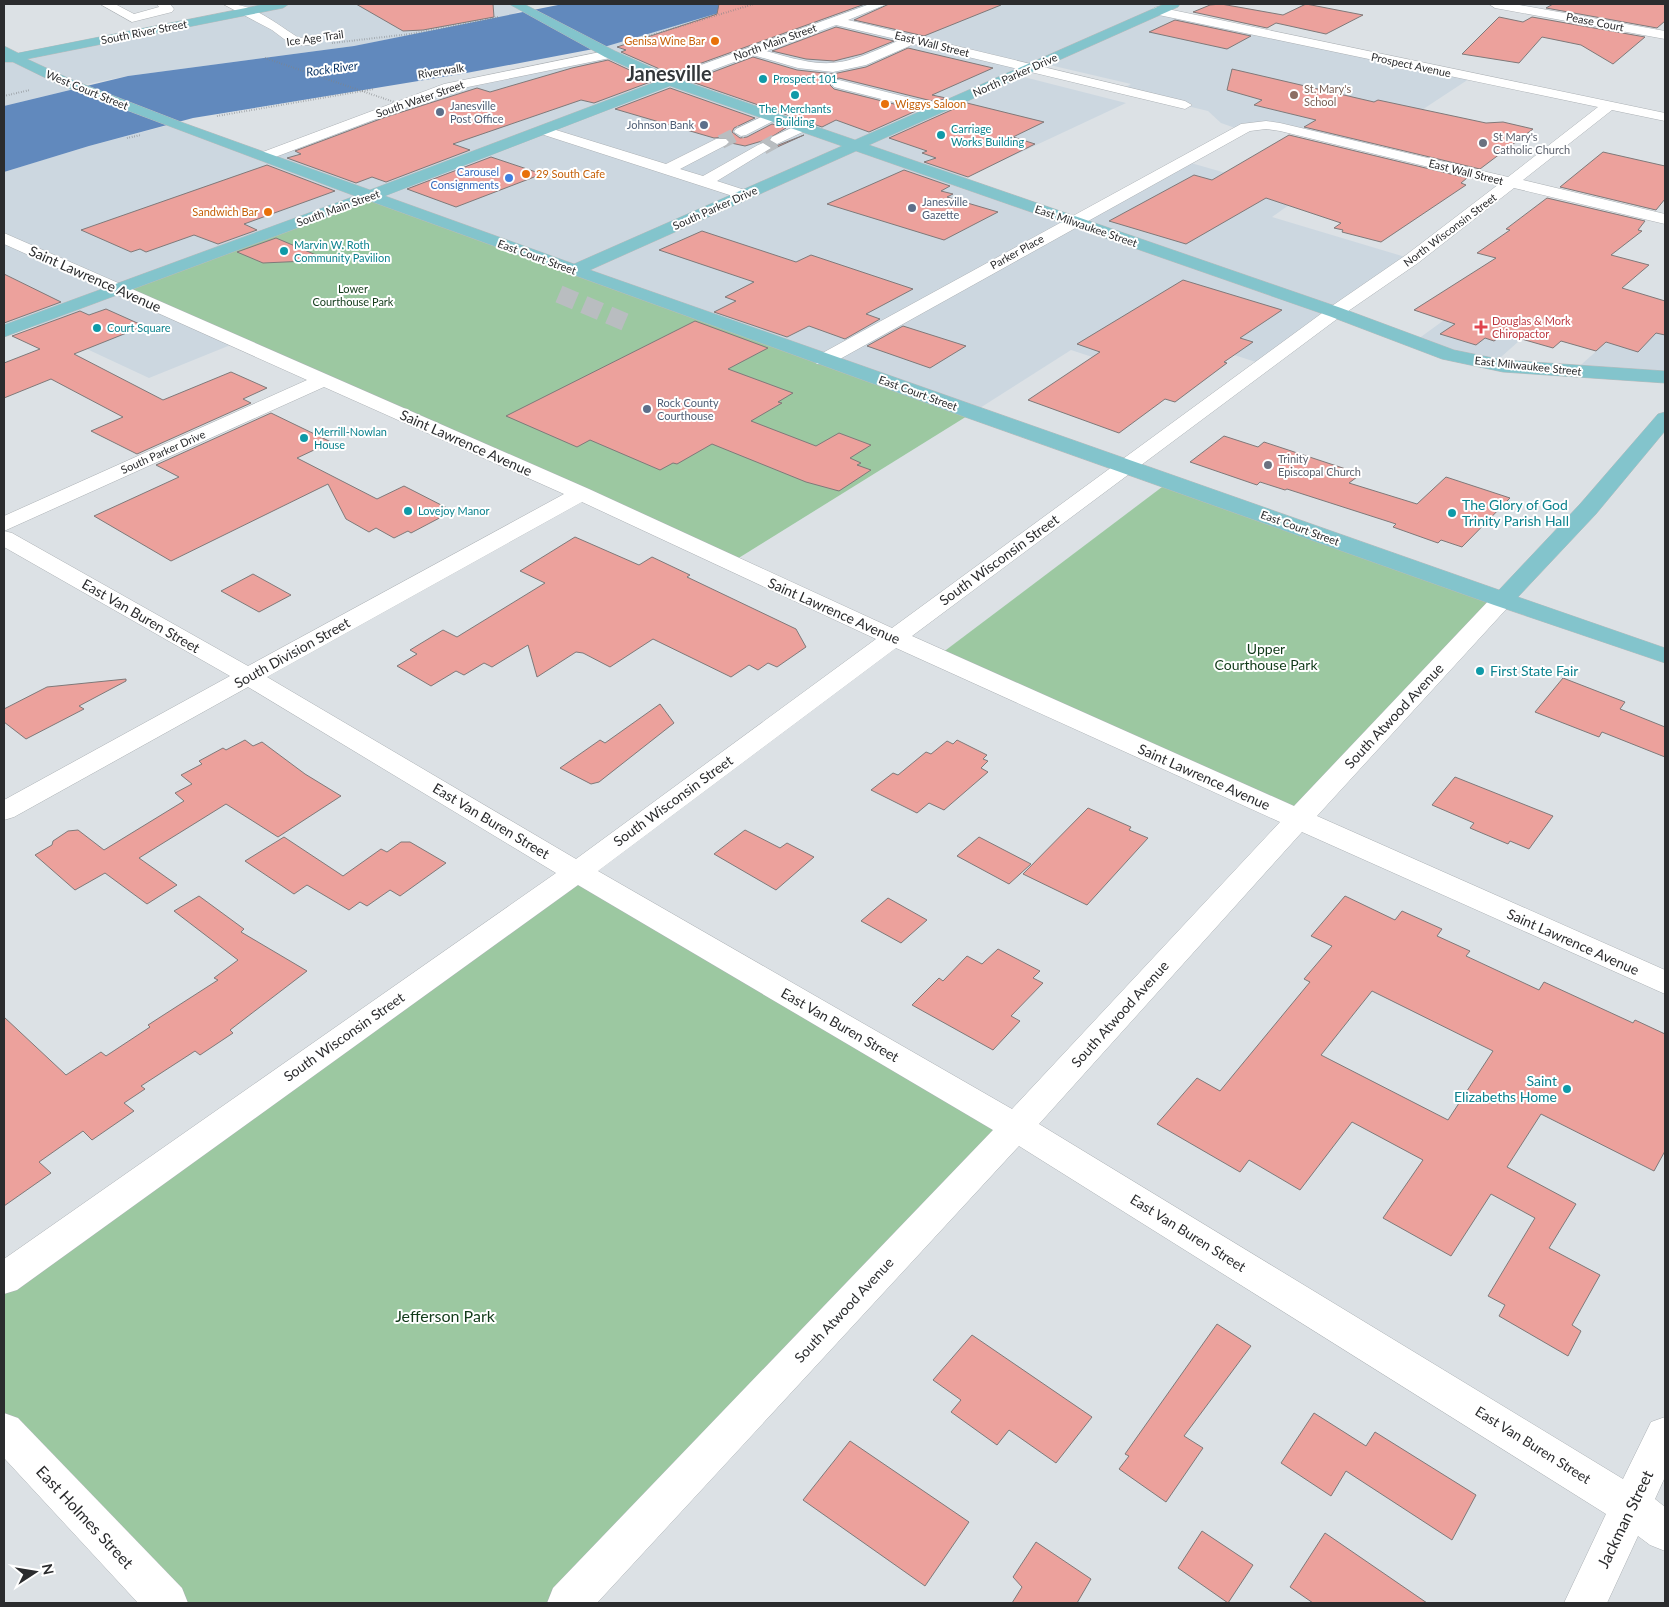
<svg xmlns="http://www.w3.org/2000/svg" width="1669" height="1607" viewBox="0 0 1669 1607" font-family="Lato,sans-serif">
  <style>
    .built { fill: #ccd7e0 }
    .green { fill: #9cc8a1 }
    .water { fill: #6189bd }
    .building { fill: #eca19c; stroke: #7f7979; fill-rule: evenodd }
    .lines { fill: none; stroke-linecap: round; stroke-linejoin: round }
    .minor-tunnel-far1 { stroke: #b9bdc0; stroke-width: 14; stroke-dasharray: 14 7; stroke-linecap: butt }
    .minor-tunnel { stroke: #b9bdc0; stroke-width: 18; stroke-dasharray: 18 9; stroke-linecap: butt }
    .minor-casing { stroke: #acb1b5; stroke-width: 1 }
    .major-casing { stroke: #bbbbbc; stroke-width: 1 }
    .path { stroke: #818487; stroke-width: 2; stroke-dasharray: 0.5 2; stroke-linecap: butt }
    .minor { fill: #fff; fill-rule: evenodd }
    .major { fill: #83c4cc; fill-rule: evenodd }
    .path-bridge { stroke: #818487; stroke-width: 2; stroke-dasharray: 0.5 2; stroke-linecap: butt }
    .food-dot { fill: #e8710a; stroke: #fff; stroke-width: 2 }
    .culture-dot { fill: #0f9aa8; stroke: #fff; stroke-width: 2 }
    .education-dot { fill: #8d6e63; stroke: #fff; stroke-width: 2 }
    .service-dot { fill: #5c6f8a; stroke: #fff; stroke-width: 2 }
    .worship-dot { fill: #6b7280; stroke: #fff; stroke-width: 2 }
    .shop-dot { fill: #3f7fe0; stroke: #fff; stroke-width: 2 }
    .health-dot { fill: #e0444e; stroke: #fff; stroke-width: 2 }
    .labels { text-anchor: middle; stroke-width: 4; stroke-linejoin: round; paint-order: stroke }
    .far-street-label { font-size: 11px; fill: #2b2c2e; stroke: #fff }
    .far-food-label { font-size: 11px; fill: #c56008; stroke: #fff; text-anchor: end }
    .far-culture-label { font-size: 11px; fill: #0d838f; stroke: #fff; text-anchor: start }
    .far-education-label { font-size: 11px; fill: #785e54; stroke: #fff; text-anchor: start }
    .far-service-label { font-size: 11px; fill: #4e5e75; stroke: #fff; text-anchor: start }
    .far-worship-label { font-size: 11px; fill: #5b616d; stroke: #fff; text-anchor: start }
    .far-shop-label { font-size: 11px; fill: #366cbe; stroke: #fff; text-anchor: end }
    .far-park-label { font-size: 11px; fill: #113a19; stroke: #fff }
    .far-health-label { font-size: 11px; fill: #be3a42; stroke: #fff; text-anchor: start }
    .far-water-label { font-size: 12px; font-style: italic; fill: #0c3566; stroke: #fff }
    .street-label { font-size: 14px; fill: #2b2c2e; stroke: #fff }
    .culture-label { font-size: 14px; fill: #0d838f; stroke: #fff; text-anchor: start }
    .park-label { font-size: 14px; fill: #113a19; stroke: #fff }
    .near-park-label { font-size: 16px; fill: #113a19; stroke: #fff }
    .near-street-label { font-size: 16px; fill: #2b2c2e; stroke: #fff }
    .far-town-label { font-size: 20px; font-weight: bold; fill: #33373a; stroke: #fff }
  </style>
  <rect width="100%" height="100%" fill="#dce1e5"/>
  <g class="built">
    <polygon points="229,4 515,4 525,9 508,16 354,46 128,76 77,86 74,89 4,106 4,50 16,57 244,11"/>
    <polygon points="749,4 1174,4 1159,11 1472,77 1364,148 1280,127 1241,130 1221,123 1208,111 1121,90 1131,84 1041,63 1016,75 1126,103 959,181 1073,221 1184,161 1303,195 1272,217 1412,259 1265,365 1185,339 1135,371 1071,350 972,413 238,342 149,378 29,322 4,331 4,172 89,146 173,124 265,156 422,96 609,54 599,48"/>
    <polygon points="1488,288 1538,324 1492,365 1414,342"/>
    <polygon points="1638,314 1665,321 1665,377 1573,372"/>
  </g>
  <g class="green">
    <polygon points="370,196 972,413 729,564 117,289"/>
    <polygon points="1170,481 1502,600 1298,819 938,656"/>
    <polygon points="577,872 1016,1127 568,1603 167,1603 4,1431 4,1279"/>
  </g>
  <polygon class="water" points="563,4 749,4 604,47 461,74 193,118 89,146 4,172 4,106 128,76 354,46"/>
  <g class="building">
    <polygon points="356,4 493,4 494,17 423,30 403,31"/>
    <polygon points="719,4 865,4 671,74 621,52 626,50 617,47 717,14"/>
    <polygon points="889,4 1001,4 1001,5 924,36 854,20"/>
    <polygon points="1221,4 1283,15 1306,4 1363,15 1326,34 1276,23 1267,28 1193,12 1210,5"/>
    <polygon points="1553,4 1665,4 1665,21 1657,28 1546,8"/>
    <polygon points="1499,17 1523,22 1532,17 1645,37 1613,64 1581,45 1542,37 1519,63 1462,54"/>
    <polygon points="1175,20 1251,36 1227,49 1149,32"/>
    <polygon points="836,27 894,41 862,54 834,61 806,59 772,51"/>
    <polygon points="908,48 993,68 932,95 946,98 936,102 839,78 832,80 830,85 834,89 918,110 869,132 836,120 822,127 689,81 753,57 797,70 833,74 866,67"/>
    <polygon points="608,60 653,81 594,103 581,100 453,144 470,150 386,182 372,177 356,183 287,158 301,154 295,151 383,118 477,88 490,92 572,68"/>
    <polygon points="1232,69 1374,102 1378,100 1486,123 1503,122 1533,129 1480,169 1304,127 1316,120 1254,105 1262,100 1227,90"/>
    <polygon points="670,88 755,118 734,128 732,132 740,138 747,137 772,124 786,128 768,139 776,146 804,135 773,149 762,141 745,146 731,143 726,137 714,138 615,109"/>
    <polygon points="967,103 1044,122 1013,137 1035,144 968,177 924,162 936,158 922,153 927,151 889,138"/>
    <polygon points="1289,135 1467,178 1461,183 1466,185 1381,242 1342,232 1343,230 1334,228 1341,223 1266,198 1186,244 1109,221 1194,175 1212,180"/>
    <polygon points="1603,152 1665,166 1665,199 1656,210 1560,187"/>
    <polygon points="491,157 542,174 456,207 407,189"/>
    <polygon points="267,165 335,191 244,224 257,230 218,244 194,235 146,252 140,249 131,252 81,230"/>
    <polygon points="904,170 950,186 941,191 953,194 947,197 998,212 944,240 827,204"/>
    <polygon points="1547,198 1645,221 1638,230 1642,231 1611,255 1649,265 1622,288 1665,301 1665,335 1656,333 1638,352 1606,342 1596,351 1561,341 1553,348 1504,334 1494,341 1485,338 1476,345 1440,334 1455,324 1414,310 1496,258 1477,253 1510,230 1506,229"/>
    <polygon points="702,231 796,262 811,255 913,289 866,314 880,319 845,339 809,326 787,337 714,312 736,301 725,297 754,282 659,250"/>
    <polygon points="276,238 328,260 263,263 237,252"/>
    <polygon points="4,274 61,302 4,323"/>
    <polygon points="1183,280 1282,310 1240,338 1253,342 1224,362 1227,363 1175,402 1165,399 1119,433 1028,400 1100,352 1077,344"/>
    <polygon points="106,309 144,326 74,354 163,400 231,372 267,388 243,399 251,403 137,454 91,431 123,417 51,379 4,398 4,363 40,349 12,336 80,311 89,315"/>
    <polygon points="695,321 768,348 728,369 793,393 778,402 782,403 751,421 816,446 839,433 871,445 850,458 861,463 857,465 871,470 839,491 806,482 712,444 677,464 673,463 660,470 590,440 577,447 506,416"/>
    <polygon points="903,326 966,346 930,368 867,346"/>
    <polygon points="271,413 331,442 297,458 377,499 404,486 449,509 443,513 447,514 411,533 408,531 394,538 376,528 369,532 346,519 328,484 171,561 94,516 179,477 156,465"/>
    <polygon points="1224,436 1258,447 1264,442 1361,474 1349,483 1417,504 1446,477 1510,498 1462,547 1441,540 1438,543 1393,527 1396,524 1287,489 1285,490 1260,482 1257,485 1190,462"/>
    <polygon points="575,537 639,565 652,557 690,575 687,577 796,629 806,647 777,667 768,663 758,670 749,665 731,677 653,639 610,667 583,653 576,652 537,677 528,645 492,667 484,663 464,675 456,671 431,686 397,666 417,654 410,650 443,630 457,637 545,583 520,571"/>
    <polygon points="253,574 291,595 259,612 221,591"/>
    <polygon points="1563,678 1625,702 1620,709 1665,727 1665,757 1602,732 1599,737 1535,712"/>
    <polygon points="126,679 126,681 79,706 84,709 26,739 4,722 4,709 47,687"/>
    <polygon points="660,704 674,723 599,782 591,784 560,768 600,740 605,743"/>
    <polygon points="245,740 253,746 262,742 305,774 341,796 278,837 226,804 139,858 177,885 147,904 105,873 75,890 35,855 52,845 53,841 68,831 78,830 104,850 184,801 175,793 192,784 181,775 202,764 199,761 223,748 226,750"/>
    <polygon points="957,740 987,755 983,759 988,761 981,768 988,772 944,810 929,803 917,813 871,790 893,773 898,775 926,752 931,754 947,741 953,744"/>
    <polygon points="1455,777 1553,816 1529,849 1510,841 1508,844 1470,828 1474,823 1432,805"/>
    <polygon points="1088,808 1131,827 1129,830 1148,838 1087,905 1023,874"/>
    <polygon points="745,830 780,848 787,843 814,857 776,890 714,854"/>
    <polygon points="284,837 343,876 381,849 387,852 401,842 410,842 446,863 400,896 390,890 367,906 360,902 349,910 307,885 294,894 245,861"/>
    <polygon points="979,837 1031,864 1009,884 957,856"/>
    <polygon points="199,896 244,929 241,932 307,971 230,1030 233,1033 200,1055 195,1051 141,1086 145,1089 124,1103 134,1111 92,1140 83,1131 39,1162 51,1173 4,1206 4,1017 66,1075 101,1052 106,1056 150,1027 148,1025 218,980 214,978 238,960 174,911"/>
    <path d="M1345,896L1395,920L1402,911L1442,929L1437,936L1470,951L1466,956L1539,990L1544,982L1633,1023L1635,1020L1665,1034V1151L1654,1171L1541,1114L1507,1167L1576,1204L1549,1248L1600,1275L1572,1325L1581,1331L1568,1356L1499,1316L1505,1305L1488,1296L1535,1218L1491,1194L1451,1256L1383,1218L1423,1160L1352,1122L1300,1190L1249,1160L1240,1172L1157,1124L1197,1078L1220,1091L1310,982L1304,979L1332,946L1311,936ZM1372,991L1493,1051L1448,1120L1321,1055Z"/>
    <polygon points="888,898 927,920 901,943 861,921"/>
    <polygon points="998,949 1040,971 1033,978 1043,983 1011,1016 1020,1021 993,1050 912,1005 939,978 943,981 967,956 982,964"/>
    <polygon points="1217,1324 1251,1346 1184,1436 1203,1448 1166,1502 1119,1469 1129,1456 1125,1454"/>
    <polygon points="972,1335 1092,1417 1056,1463 1009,1430 997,1445 951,1412 961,1400 933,1380"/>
    <polygon points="1314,1413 1366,1446 1375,1432 1476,1495 1452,1540 1346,1471 1331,1496 1281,1463"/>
    <polygon points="850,1441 969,1522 925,1586 803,1500"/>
    <polygon points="1202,1531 1253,1565 1228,1603 1178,1568"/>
    <polygon points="1325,1533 1427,1603 1313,1603 1290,1587"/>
    <polygon points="1036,1542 1091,1579 1077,1603 1012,1603 1022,1587 1013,1577"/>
  </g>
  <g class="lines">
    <g class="minor-tunnel-far1">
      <polyline points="721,142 741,132"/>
      <polyline points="763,148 777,140"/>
    </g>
    <polyline class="minor-tunnel" points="559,294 625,322"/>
    <g class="minor-casing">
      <g id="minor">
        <polygon points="100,4 115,4 134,14 159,7 157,4 170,4 174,9 172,12 132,22"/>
        <path d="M223,4C252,2 276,24 299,38L309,37L316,41L309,45H292L272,30Z"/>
        <path d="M870,4H887L848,20L1185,101L1192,105L1185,109L914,44L866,65L833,72L798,68L753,55L675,84H665L663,81L665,78ZM836,25L900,40C839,67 831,70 766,51Z"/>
        <polygon points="1489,4 1514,4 1665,31 1665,39 1495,8"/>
        <path d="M1158,7L1665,113V121L1612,110L1523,180L1665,214V224L1514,188L1418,263L1341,316L912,636L1294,806L1494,595L1502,593L1510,595L1514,600L1510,605L1317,816L1665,970V994L1302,832L1039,1124L1623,1479L1651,1422L1665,1417V1477L1655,1499L1665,1507V1551L1650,1545L1638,1536L1607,1603H1564L1606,1514L1019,1146L597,1603H547L553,1588L993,1130L578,885L17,1290L4,1294V1259L556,873L248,687L14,817L4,820V800L230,676L4,547V531L12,533L248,666L564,494L324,387L4,531V516L307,380L4,244V233L589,489L892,628L1329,308L1406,255L1499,184L1280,131L1266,129L1250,131L831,364H817L814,360L817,356L1241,124L1266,121L1280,123L1508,177L1598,107L1154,14L1152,11L1154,8ZM582,502L876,639L576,859L267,677ZM896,648L1280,822L1012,1109L598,871Z"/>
        <polygon points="610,50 617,54 615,57 453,90 270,159 260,159 257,156 260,153 444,84"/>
        <polygon points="839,80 942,106 944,109 937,113 834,87 832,84 834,81"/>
        <polygon points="772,112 779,116 777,119 746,135 741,136 734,132 736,129"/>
        <polygon points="802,123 809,127 807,130 777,144 770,140 772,137"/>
        <polygon points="543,126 666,164 716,139 726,139 729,142 726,145 680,169 703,176 758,145 763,143 771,148 717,181 751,192 753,195 745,200 538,133 536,130 538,127"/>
        <polygon points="4,1413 18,1418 182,1588 188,1603 138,1603 4,1458"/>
      </g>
    </g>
    <g class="major-casing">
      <path id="major" d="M266,4H289L283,8L27,59L70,79L181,122L370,190L658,81L605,57L509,4H524L615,51L675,78L855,140L1164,4H1180L1178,7L869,145L1341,308L1454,350L1503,360L1665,371V383L1503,372L1442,359L1329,316L856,151L590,270L1499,590L1580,504L1658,414L1665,412V431L1596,514L1518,597L1665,648V663L1494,605L965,417L370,201L4,337V325L355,196L60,85L13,62H4V46L18,53ZM670,86L842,146L574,264L385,196Z"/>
    </g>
    <g class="path">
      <polyline points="635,40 754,4"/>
      <polyline points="332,43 410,34 498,17"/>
      <polyline points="4,96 30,90"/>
      <polyline points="217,116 374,89"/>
      <polyline points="127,138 141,135"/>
    </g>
    <use href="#minor" class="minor"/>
    <use href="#major" class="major"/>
    <polyline class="path-bridge" points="265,58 400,104"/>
  </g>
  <g class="food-dot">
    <circle cx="715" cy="41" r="5"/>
    <circle cx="885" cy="104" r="5"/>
    <circle cx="526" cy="174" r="5"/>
    <circle cx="268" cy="212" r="5"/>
  </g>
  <g class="culture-dot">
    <circle cx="763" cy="79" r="5"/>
    <circle cx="795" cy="95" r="5"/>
    <circle cx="941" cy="135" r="5"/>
    <circle cx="284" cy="251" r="5"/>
    <circle cx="97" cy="328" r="5"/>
    <circle cx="304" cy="438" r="5"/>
    <circle cx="408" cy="511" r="5"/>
    <circle cx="1452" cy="513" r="5"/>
    <circle cx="1480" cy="671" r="5"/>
    <circle cx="1567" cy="1089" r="5"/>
  </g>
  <circle class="education-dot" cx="1294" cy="95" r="5"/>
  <g class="service-dot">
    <circle cx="440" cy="112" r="5"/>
    <circle cx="704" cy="125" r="5"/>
    <circle cx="912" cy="208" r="5"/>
    <circle cx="647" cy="409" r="5"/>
  </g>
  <g class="worship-dot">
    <circle cx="1483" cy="143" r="5"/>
    <circle cx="1268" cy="465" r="5"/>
  </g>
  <circle class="shop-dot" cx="509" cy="178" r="5"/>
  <path class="health-dot" d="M1478.5 319.5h5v5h5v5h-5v5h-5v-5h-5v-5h5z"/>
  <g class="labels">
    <g class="far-street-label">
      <text transform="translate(1595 22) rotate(11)" y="4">Pease Court</text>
      <text transform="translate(144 32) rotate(-11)" y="4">South River Street</text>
      <text transform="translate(315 38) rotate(-8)" y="4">Ice Age Trail</text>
      <text transform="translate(775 42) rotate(-20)" y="4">North Main Street</text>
      <text transform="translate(932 44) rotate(14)" y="4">East Wall Street</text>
      <text transform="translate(1411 65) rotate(12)" y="4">Prospect Avenue</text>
      <text transform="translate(441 71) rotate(-9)" y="4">Riverwalk</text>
      <text transform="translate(1015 75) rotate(-24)" y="4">North Parker Drive</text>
      <text transform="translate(87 90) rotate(22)" y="4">West Court Street</text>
      <text transform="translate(420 99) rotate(-19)" y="4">South Water Street</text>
      <text transform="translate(1466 172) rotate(14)" y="4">East Wall Street</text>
      <text transform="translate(338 208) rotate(-20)" y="4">South Main Street</text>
      <text transform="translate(715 208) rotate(-24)" y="4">South Parker Drive</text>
      <text transform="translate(1086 226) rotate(19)" y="4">East Milwaukee Street</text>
      <text transform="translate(1450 230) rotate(-37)" y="4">North Wisconsin Street</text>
      <text transform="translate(1017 252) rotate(-29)" y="4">Parker Place</text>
      <text transform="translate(537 257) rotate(20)" y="4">East Court Street</text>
      <text transform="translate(1528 366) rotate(6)" y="4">East Milwaukee Street</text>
      <text transform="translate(918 393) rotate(20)" y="4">East Court Street</text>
      <text transform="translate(163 452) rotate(-24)" y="4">South Parker Drive</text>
      <text transform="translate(1300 528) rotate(20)" y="4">East Court Street</text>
    </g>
    <g class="far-food-label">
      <text x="705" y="45">Genisa Wine Bar</text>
      <text x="895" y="108" text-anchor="start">Wiggys Saloon</text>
      <text x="536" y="178" text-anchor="start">29 South Cafe</text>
      <text x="258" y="216">Sandwich Bar</text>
    </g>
    <g class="far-culture-label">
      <text x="773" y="83">Prospect 101</text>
      <text x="795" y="113" text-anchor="middle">The Merchants<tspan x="795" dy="13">Building</tspan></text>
      <text x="951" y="133">Carriage<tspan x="951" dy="13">Works Building</tspan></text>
      <text x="294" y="249">Marvin W. Roth<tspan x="294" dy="13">Community Pavilion</tspan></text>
      <text x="107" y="332">Court Square</text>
      <text x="314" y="436">Merrill-Nowlan<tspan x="314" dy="13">House</tspan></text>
      <text x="418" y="515">Lovejoy Manor</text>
    </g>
    <g class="far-education-label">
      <text x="1304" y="93">St. Mary's<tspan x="1304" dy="13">School</tspan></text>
    </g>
    <g class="far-service-label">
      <text x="450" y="110">Janesville<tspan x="450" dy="13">Post Office</tspan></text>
      <text x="694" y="129" text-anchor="end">Johnson Bank</text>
      <text x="922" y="206">Janesville<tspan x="922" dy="13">Gazette</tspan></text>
      <text x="657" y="407">Rock County<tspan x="657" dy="13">Courthouse</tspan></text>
    </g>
    <g class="far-worship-label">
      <text x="1493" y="141">St Mary's<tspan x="1493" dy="13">Catholic Church</tspan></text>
      <text x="1278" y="463">Trinity<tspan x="1278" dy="13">Episcopal Church</tspan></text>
    </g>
    <g class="far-shop-label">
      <text x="499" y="176">Carousel<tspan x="499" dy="13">Consignments</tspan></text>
    </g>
    <g class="far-park-label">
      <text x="353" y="293">Lower<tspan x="353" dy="13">Courthouse Park</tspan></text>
    </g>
    <g class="far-health-label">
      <text x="1492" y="325">Douglas &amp; Mork<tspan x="1492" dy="13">Chiropactor</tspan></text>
    </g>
    <g class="far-water-label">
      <text transform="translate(332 69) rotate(-8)" y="4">Rock River</text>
    </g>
    <g class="street-label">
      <text transform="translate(95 279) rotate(24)" y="5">Saint Lawrence Avenue</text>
      <text transform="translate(466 443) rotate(24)" y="5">Saint Lawrence Avenue</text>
      <text transform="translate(999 560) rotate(-36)" y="5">South Wisconsin Street</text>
      <text transform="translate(834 611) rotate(24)" y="5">Saint Lawrence Avenue</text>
      <text transform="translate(141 616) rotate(30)" y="5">East Van Buren Street</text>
      <text transform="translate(292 653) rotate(-29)" y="5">South Division Street</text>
      <text transform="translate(1394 716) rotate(-47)" y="5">South Atwood Avenue</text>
      <text transform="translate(1204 777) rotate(24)" y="5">Saint Lawrence Avenue</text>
      <text transform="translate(673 801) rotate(-36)" y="5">South Wisconsin Street</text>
      <text transform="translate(491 821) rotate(31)" y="5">East Van Buren Street</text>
      <text transform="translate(1573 942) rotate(24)" y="5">Saint Lawrence Avenue</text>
      <text transform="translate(1120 1014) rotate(-48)" y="5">South Atwood Avenue</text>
      <text transform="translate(840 1025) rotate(30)" y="5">East Van Buren Street</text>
      <text transform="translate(344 1037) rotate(-35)" y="5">South Wisconsin Street</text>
      <text transform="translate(1188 1233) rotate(32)" y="5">East Van Buren Street</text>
      <text transform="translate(844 1310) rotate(-47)" y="5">South Atwood Avenue</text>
      <text transform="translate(1533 1445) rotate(32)" y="5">East Van Buren Street</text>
    </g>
    <g class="culture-label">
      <text x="1462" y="510">The Glory of God<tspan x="1462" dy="16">Trinity Parish Hall</tspan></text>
      <text x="1490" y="676">First State Fair</text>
      <text x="1557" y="1086" text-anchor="end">Saint<tspan x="1557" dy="16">Elizabeths Home</tspan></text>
    </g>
    <g class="park-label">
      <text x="1266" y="654">Upper<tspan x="1266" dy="16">Courthouse Park</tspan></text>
    </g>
    <g class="near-park-label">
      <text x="445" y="1322">Jefferson Park</text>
    </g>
    <g class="near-street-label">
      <text transform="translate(85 1517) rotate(47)" y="6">East Holmes Street</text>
      <text transform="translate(1625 1519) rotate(-64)" y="6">Jackman Street</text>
    </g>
    <g class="far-town-label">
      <text x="669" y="81">Janesville</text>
    </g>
  </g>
  <rect width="1669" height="1607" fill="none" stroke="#2b2c2e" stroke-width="10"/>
  <g transform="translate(35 1572) rotate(78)" stroke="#ffffff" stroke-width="4" paint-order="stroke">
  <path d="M0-4L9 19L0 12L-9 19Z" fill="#2b2c2e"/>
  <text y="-8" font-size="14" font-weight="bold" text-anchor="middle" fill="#2b2c2e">N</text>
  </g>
</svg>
